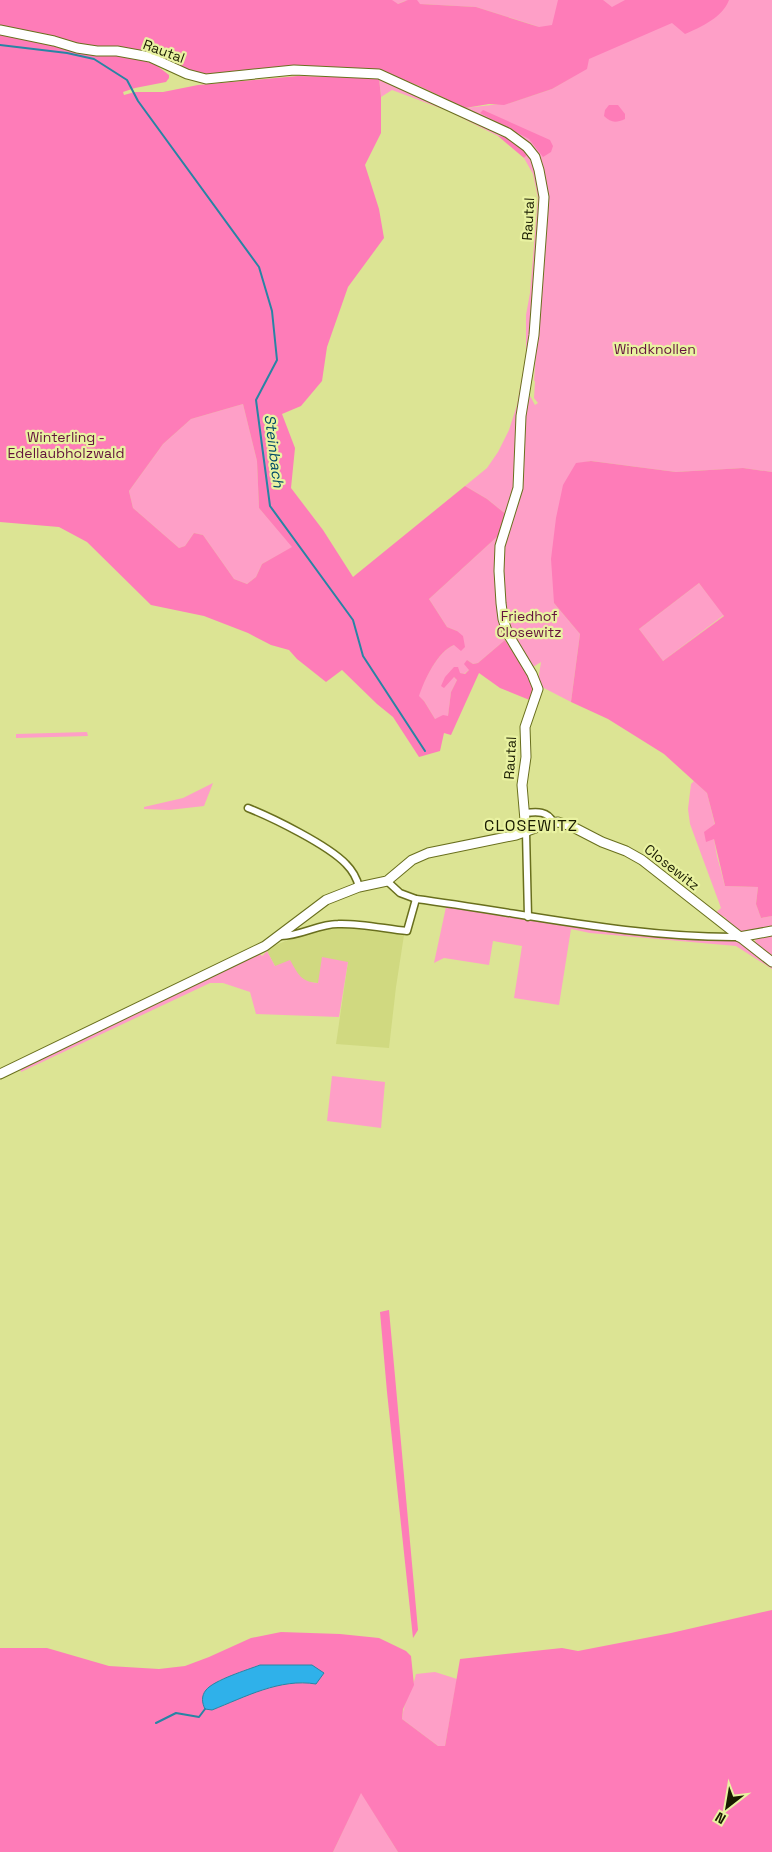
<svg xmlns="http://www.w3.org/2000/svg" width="772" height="1852" viewBox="0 0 772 1852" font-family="'Space Grotesk',sans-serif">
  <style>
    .built { fill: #d0d980 }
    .green { fill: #fe9fc7 }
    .forest { fill: #fe7cb8; fill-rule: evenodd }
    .water { fill: #2fb1ea; stroke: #2884a4 }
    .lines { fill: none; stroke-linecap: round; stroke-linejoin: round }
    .stream { stroke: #2884a4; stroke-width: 2 }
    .street-casing { stroke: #696f1d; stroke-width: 9 }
    .secondary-casing { stroke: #696f1d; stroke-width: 11 }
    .street { stroke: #fff; stroke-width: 6 }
    .secondary { stroke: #fff; stroke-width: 9 }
    .labels { text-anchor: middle; stroke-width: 4.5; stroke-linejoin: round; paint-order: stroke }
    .street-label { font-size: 14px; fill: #191b00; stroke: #e9f2a1 }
    .park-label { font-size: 14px; fill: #63133d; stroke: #e9f2a1 }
    .water-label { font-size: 15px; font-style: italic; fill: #004a67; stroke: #e9f2a1 }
    .quarter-label { font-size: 16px; letter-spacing: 1px; fill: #191b00; stroke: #e9f2a1 }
  </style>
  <rect width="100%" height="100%" fill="#dce494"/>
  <polygon class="built" points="338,927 404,935 396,987 389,1048 336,1044 348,962 318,983 308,982 275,966 266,949 310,931"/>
  <g class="green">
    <polygon points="387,0 772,0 772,472 743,468 676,472 591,461 576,464 554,603 580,634 571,702 540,686 538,681 541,662 533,667 529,664 511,632 506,619 502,553 516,509 527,399 530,396 535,405 538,403 534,398 535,381 534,381 544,232 547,224 548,199 544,171 538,158 509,130 465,108 510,103 552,89 574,76 578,42 533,25 476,7 420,4 405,1 398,4"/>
    <polygon points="379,78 508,137 498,136 448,111 392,90 381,97"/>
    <polygon points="528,154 535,171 541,197 530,334 515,489 508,516 487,499 465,486 487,468 498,452 509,430 517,405 526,353 526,315 530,293 538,198 533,174 524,158"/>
    <polygon points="243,404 257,461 259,508 293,547 262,564 256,577 247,584 234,579 203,535 194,533 185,546 179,548 133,508 129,491 163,444 191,419"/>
    <path d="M500,534V620L505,640L478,663L473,664L467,660L469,670L464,674L460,673L454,677L457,680L451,692L448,717L435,719L424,701L418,696C425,679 437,652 454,645L457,631L447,627L429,599Z"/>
    <polygon points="699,583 724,615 663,661 639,629"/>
    <polygon points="87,732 88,736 16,738 16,734"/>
    <path d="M694,781L707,793L715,825L714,839L717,856L725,886L758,887L756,904L761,918L772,916V927C751,931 744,937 726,923V918L722,916L720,919L714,914L721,908L690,824L688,809L691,784Z"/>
    <polygon points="213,783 204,806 169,810 144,809 144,807 183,798"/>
    <polygon points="446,907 571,926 737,941 772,965 772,969 736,946 590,933 571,929 559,1005 514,998 522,946 493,941 489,965 444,958 434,963"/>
    <polygon points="772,933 772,960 754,946 756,938"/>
    <path d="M267,951L275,966L290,960C298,974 301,982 318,983L322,957L348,962L339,1017L256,1014L250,992L223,983H210L21,1072L20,1067L259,953L262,956Z"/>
    <polygon points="332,1076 385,1082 381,1128 327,1121"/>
    <path d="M435,1672L457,1679L445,1746H438L402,1719C403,1703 413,1689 416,1674Z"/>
    <polygon points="361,1792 398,1852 333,1852"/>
  </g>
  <g class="forest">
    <path d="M0,0H392L398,4L408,0H417L420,4L476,7L539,27L552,25L558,0H603L612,7L625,0H729C723,17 701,27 685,34L672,23L589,59L587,69L552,89L504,105L489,104L465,108L419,86L379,70L206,75L0,26Z"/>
    <path d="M0,34L54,45L77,52L97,56L117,55L137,58L156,65L169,75V78L166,82L135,88L123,92L124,95L135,92H163L198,85L298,76L379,78L381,97V133L365,165L379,209L384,238L348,287L327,347L322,381L301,406L282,414L295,448L291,488L323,530L353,577L465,486L487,499L508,516L500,534L429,599L447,627L457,631L463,636L465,647L461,651L454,645C437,652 425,679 419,696L424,701L435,719L443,715L448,716L451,692L457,680L454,677L444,688L441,686L445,677L454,667H458L460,673L465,674L469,670L464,664L467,660L473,664L478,663L505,640L530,677L534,688L532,701L500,688L479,673L451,735L444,733L440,751L419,757L393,717L377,704L342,670L326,682L297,659L289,650L271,645L248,633L204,616L151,605L87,542L59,527L0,522ZM243,404L257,461L259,508L292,547L262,564L256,577L247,584L234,579L203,535L194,533L185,546L179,548L133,508L129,491L163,444L191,419Z"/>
    <path d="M609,105H618L625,114V119C616,123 611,123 604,116L605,110Z"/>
    <polygon points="483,110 550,140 553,146 551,152 543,157 529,139 480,113"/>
    <polygon points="498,136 508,137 528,154 524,158"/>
    <path d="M591,461L676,472L743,468L772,472V916L761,918L756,904L758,887L725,886L714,839L706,842L704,832L715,824L707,793L664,754L608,719L571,702L580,634L554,603L551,559L556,518L563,485L576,463ZM699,583L724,616L663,661L639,629Z"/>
    <polygon points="389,1310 418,1630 413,1638 387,1392 380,1312"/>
    <path d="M772,1610V1852H398L361,1793L333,1852H0V1648H47L109,1666L159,1669L185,1666L209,1657L251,1638L281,1632L340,1634L379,1638L406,1651L411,1656L414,1685L403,1709L402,1719L438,1746H445L460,1659L562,1648L578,1651L671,1633ZM260,1665L316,1684C280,1678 244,1697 212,1710L206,1690L220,1680Z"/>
  </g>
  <path class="water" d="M260,1665H312L324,1673L316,1684C280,1678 245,1697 212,1710L205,1709C202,1703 201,1696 206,1690C214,1680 247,1670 260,1665Z"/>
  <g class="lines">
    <g class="stream">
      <polyline points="0,45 67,53 94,59 127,80 138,101 259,267 272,311 277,360 256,400 270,506 353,620 363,656 425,751"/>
      <polyline points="156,1723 176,1713 199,1717 205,1709"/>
    </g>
    <g class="street-casing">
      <g id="street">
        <path d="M248,808C273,818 328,845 346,864C352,870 357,879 359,887"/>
        <path d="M524,813C536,812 547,810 553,822"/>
        <polyline points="526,832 528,917"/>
        <path d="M387,881L400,893L416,899C524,913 630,938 739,937"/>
        <path d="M281,936C301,936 318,924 338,924C359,923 386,929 407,931L416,899"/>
      </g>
    </g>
    <g class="secondary-casing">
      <g id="secondary">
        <polyline points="0,30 54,41 77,48 97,51 117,51 150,57 187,74 206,79 294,70 379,74 508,133 527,147 535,157 539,170 544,197 543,213 534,335 521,416 518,488 500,546 499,571 501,603 503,619 508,634 532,674 538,689 525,727 526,757 522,785 526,832"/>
        <polyline points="739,937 772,931"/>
        <polyline points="0,1074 265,946 326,900 359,887 387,881 412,860 428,853 516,835 549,823 558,822 571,826 602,842 626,851 642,860 772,962"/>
      </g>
    </g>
    <use href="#street" class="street"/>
    <use href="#secondary" class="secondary"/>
  </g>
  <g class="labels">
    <g class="street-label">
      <text transform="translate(164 51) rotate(20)" y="5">Rautal</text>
      <text transform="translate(528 219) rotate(-87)" y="5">Rautal</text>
      <text transform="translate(510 758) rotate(-87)" y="5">Rautal</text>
      <text transform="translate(672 867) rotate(38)" y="5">Closewitz</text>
    </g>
    <g class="park-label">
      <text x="655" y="354">Windknollen</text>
      <text x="66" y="442">Winterling -<tspan x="66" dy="16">Edellaubholzwald</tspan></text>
      <text x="529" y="621">Friedhof<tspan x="529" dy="16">Closewitz</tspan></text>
    </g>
    <g class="water-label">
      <text transform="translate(274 451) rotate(83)" y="5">Steinbach</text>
    </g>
    <g class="quarter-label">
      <text x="531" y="831">CLOSEWITZ</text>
    </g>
  </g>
  <g transform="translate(727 1807) rotate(211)" stroke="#e9f2a1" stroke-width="4" paint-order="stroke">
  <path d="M0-4L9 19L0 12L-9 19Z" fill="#191b00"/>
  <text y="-8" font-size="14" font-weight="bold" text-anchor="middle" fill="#191b00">N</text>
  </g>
</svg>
